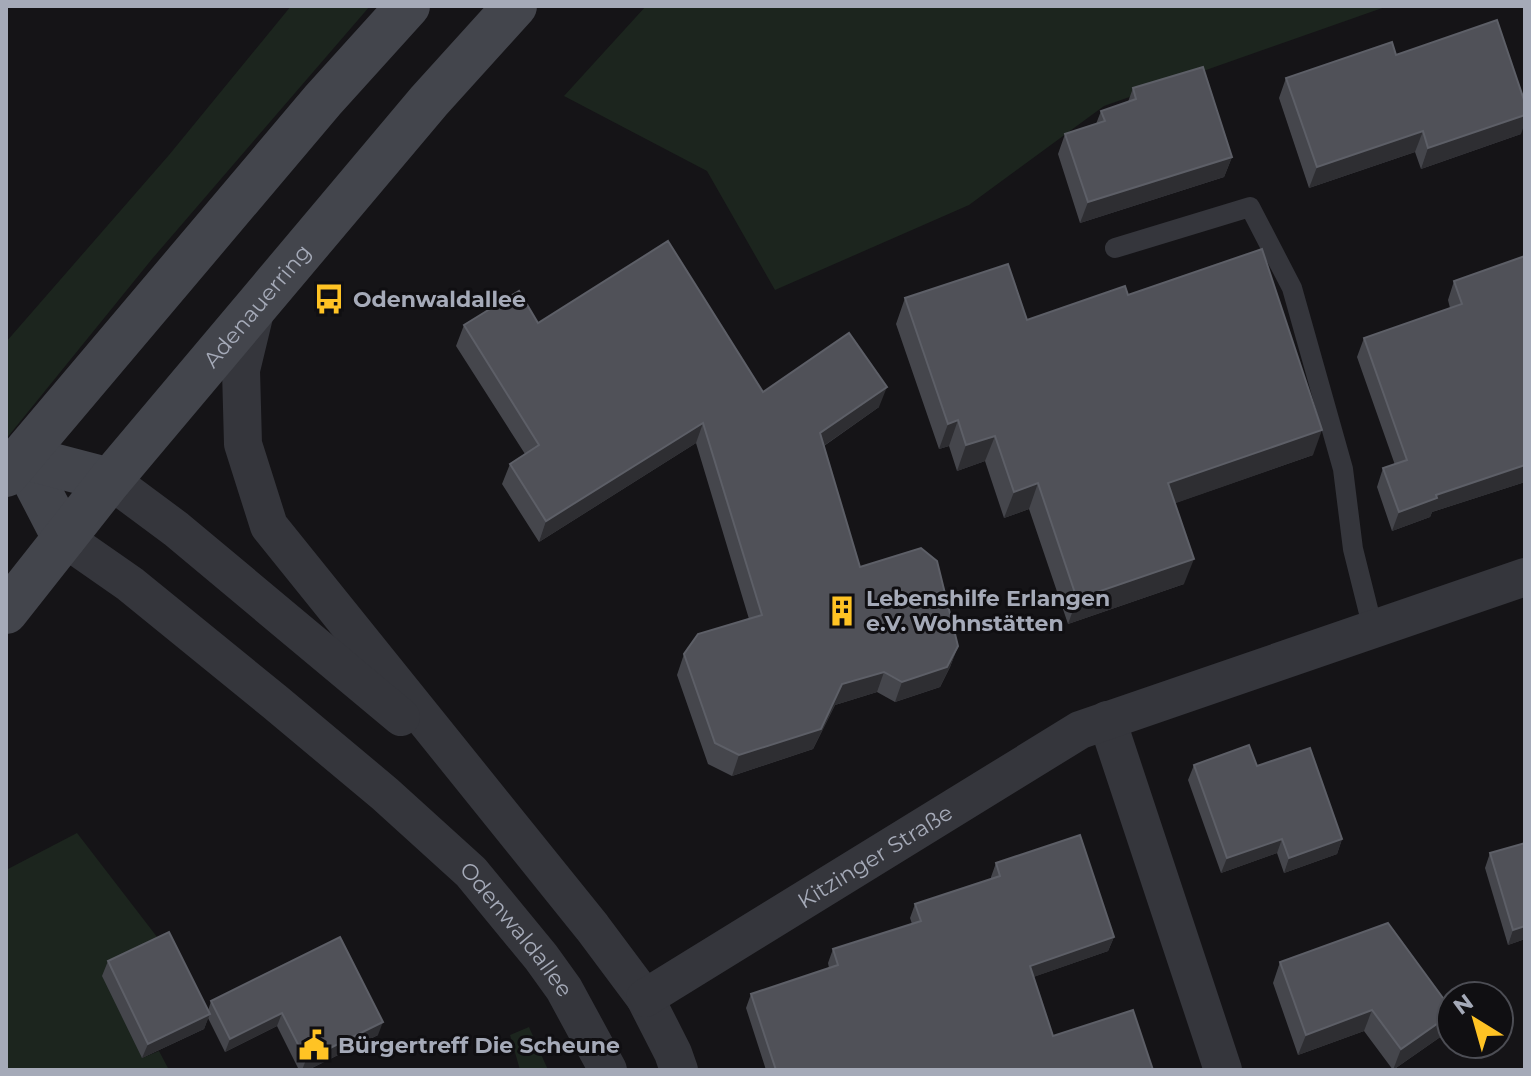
<svg xmlns="http://www.w3.org/2000/svg" width="1531" height="1076" viewBox="0 0 1531 1076" font-family="Montserrat,sans-serif">
  <style>
    .green { fill: #1c251e }
    .lines { fill: none; stroke-linecap: round; stroke-linejoin: round }
    .lane { stroke: #35363c; stroke-width: 20 }
    .street { stroke: #35363c; stroke-width: 38 }
    .secondary { stroke: #43454c; stroke-width: 44 }
    .wall { fill: #45464c }
    .shaded-wall { fill: #2e2e32 }
    .building { fill: #505158; stroke: #5d5f67; stroke-width: 2 }
    .labels { text-anchor: middle; stroke-width: 6; stroke-linejoin: round; paint-order: stroke }
    .poi-label { font-size: 22px; font-weight: bold; fill: #a5aab8; stroke: #100f12; text-anchor: start }
    .street-label { font-size: 22px; fill: #a5aab8; stroke: #100f12 }
  </style>
  <rect width="100%" height="100%" fill="#151417"/>
  <g class="green">
    <polygon points="291,6 370,6 152,259 6,439 6,342 169,155"/>
    <polygon points="646,6 1388,6 1104,106 969,205 775,290 707,171 564,96"/>
    <polygon points="77,833 164,946 142,1058 159,1051 169,1070 6,1070 6,870"/>
    <polygon points="529,1027 548,1070 520,1070 510,1035"/>
  </g>
  <g class="lines">
    <polyline class="lane" points="1115,248 1250,207 1292,288 1343,469 1353,549 1373,629"/>
    <g class="street">
      <polyline points="256,308 241,370 243,444 269,526 592,927 645,998 673,1053 679,1070"/>
      <polyline points="110,480 176,529 401,717"/>
      <path id="s1" d="M64,538L130,584L275,702L385,794L471,872L541,957L564,989L608,1070"/>
      <polyline points="1107,720 1223,1070"/>
      <path id="s2" d="M645,998L1080,730L1525,577"/>
    </g>
    <g class="secondary">
      <polyline points="22,457 64,538"/>
      <polyline points="22,457 110,480"/>
      <polyline points="6,475 323,100 408,6"/>
      <path id="s3" d="M6,612L110,480L429,101L515,6"/>
    </g>
  </g>
  <g class="wall">
    <polygon points="1396,55 1521,134 1421,169 1415,152 1309,188 1279,98 1286,78"/>
    <polygon points="1133,88 1232,157 1224,177 1080,223 1058,154 1065,134 1096,124 1101,111 1128,102"/>
    <polygon points="1525,256 1525,482 1432,512 1430,517 1392,531 1377,487 1383,468 1395,465 1357,357 1364,338 1450,308 1448,300 1454,281"/>
    <polygon points="1128,295 1313,455 1175,503 1184,584 1068,624 1029,509 1004,518 985,461 957,471 949,446 939,449 896,324 905,298 1027,320"/>
    <polygon points="538,323 763,392 879,407 824,446 860,567 958,646 950,667 940,687 895,702 877,692 835,705 813,749 732,776 708,764 677,675 684,654 749,619 696,443 539,542 502,484 510,464 525,454 456,346 464,325"/>
    <polygon points="1194,765 1257,766 1342,839 1337,854 1284,873 1277,853 1221,873 1188,780"/>
    <polygon points="1490,853 1525,939 1508,945 1485,868"/>
    <polygon points="996,863 1114,937 1108,951 1033,977 1053,1036 1153,1070 766,1070 746,1008 751,994 829,968 828,963 833,949 912,924 910,918 915,904 991,879 991,877"/>
    <polygon points="340,937 378,1035 308,1070 299,1070 277,1026 225,1052 208,1018 204,1029 142,1058 102,976 108,961 208,1011 211,1001"/>
    <polygon points="1280,962 1446,1033 1393,1070 1364,1031 1298,1055 1273,983"/>
  </g>
  <g class="shaded-wall">
    <polygon points="1525,115 1525,123 1521,134 1421,169 1428,148"/>
    <polygon points="1423,131 1415,152 1309,188 1317,167"/>
    <polygon points="1232,157 1224,177 1080,223 1088,202"/>
    <polygon points="887,387 879,407 812,454 820,433"/>
    <polygon points="958,420 949,446 939,449 948,424"/>
    <polygon points="703,423 696,443 539,542 546,521"/>
    <polygon points="1322,430 1313,455 1159,509 1168,483"/>
    <polygon points="995,436 985,461 957,471 966,445"/>
    <polygon points="1525,465 1525,482 1432,512 1430,517 1392,531 1399,512 1436,495"/>
    <polygon points="1038,483 1029,509 1004,518 1014,492"/>
    <polygon points="1194,559 1184,584 1068,624 1077,599"/>
    <polygon points="958,646 950,667 940,687 895,702 902,682"/>
    <polygon points="884,672 877,692 835,705 813,749 732,776 739,755 842,684"/>
    <polygon points="1282,839 1277,853 1221,873 1227,858"/>
    <polygon points="1342,839 1337,854 1284,873 1289,858"/>
    <polygon points="1525,926 1525,939 1508,945 1513,930"/>
    <polygon points="1114,937 1108,951 1025,980 1030,966"/>
    <polygon points="1372,1010 1364,1031 1298,1055 1306,1035"/>
    <polygon points="282,1013 277,1026 225,1052 230,1039"/>
    <polygon points="210,1014 204,1029 142,1058 148,1044"/>
    <polygon points="1451,1014 1451,1019 1446,1033 1393,1070 1401,1049"/>
    <polygon points="383,1022 378,1035 308,1070 302,1070 306,1060"/>
  </g>
  <g class="building">
    <polygon points="1497,20 1525,103 1525,115 1428,148 1423,131 1317,167 1286,78 1392,42 1396,55"/>
    <polygon points="1203,67 1232,157 1088,202 1065,134 1105,121 1101,111 1136,99 1133,88"/>
    <polygon points="668,241 763,392 849,333 887,387 820,433 860,567 921,548 937,561 958,646 947,667 902,682 884,672 842,684 821,729 739,755 715,743 684,654 698,634 762,615 703,423 546,521 510,464 539,445 464,325 519,291 538,323"/>
    <polygon points="1262,249 1322,430 1168,483 1194,559 1077,599 1038,483 1014,492 995,436 966,445 958,420 948,424 905,298 1008,264 1027,320 1125,286 1128,295"/>
    <polygon points="1525,256 1525,465 1436,495 1437,498 1399,512 1383,468 1407,460 1364,338 1462,304 1454,281"/>
    <polygon points="1249,745 1257,766 1310,748 1342,839 1289,858 1282,839 1227,858 1194,765"/>
    <polygon points="1080,835 1114,937 1030,966 1053,1036 1133,1010 1153,1070 776,1070 751,994 838,965 833,949 921,921 915,904 1000,876 996,863"/>
    <polygon points="1525,843 1525,926 1513,930 1490,853"/>
    <polygon points="1388,923 1451,1009 1451,1014 1401,1049 1372,1010 1306,1035 1280,962"/>
    <polygon points="169,932 210,1014 148,1044 108,961"/>
    <polygon points="340,937 383,1022 306,1060 282,1013 230,1039 211,1001"/>
  </g>
  <defs>
    <g id="bus-bare" transform="scale(2.4)"><path d="M-5-6H5V4H4V6H2V4H-2V6H-4V4H-5ZM-3.5-4V0h7V-4ZM-3.5 1.2v1.5H-2V1.2ZM2 1.2v1.5H3.5V1.2Z" fill="#ffc324" stroke="#100f12" stroke-width="2.5" paint-order="stroke"/></g>
    <g id="building-bare" transform="scale(2.4)"><path d="M-4-6H4V6H1V3H-1V6H-4ZM-2.5-4.3h1.7v1.8h-1.7ZM.8-4.3h1.7v1.8H.8ZM-2.5-1h1.7V.8h-1.7ZM.8-1h1.7V.8H.8Z" fill="#ffc324" stroke="#100f12" stroke-width="2.5" paint-order="stroke"/></g>
    <g id="civic-bare" transform="scale(2.4)"><path d="M-.6-6.5H3V-4.5H.6V-3L4-1V1h2V6H-6V1h2V-1L-.6-3ZM-1.2 2.5V6h2.4V2.5Z" fill="#ffc324" stroke="#100f12" stroke-width="2.5" paint-order="stroke"/></g>
  </defs>
  <g fill-rule="evenodd">
    <use href="#bus-bare" x="329" y="299"/>
    <use href="#building-bare" x="842" y="611"/>
    <use href="#civic-bare" x="314" y="1045"/>
  </g>
  <g class="labels">
    <g class="poi-label">
      <text x="353" y="307">Odenwaldallee</text>
      <text x="866" y="606">Lebenshilfe Erlangen<tspan x="866" dy="25">e.V. Wohnstätten</tspan></text>
      <text x="338" y="1053">Bürgertreff Die Scheune</text>
    </g>
    <g class="street-label">
      <text dy="8" stroke="none"><textPath href="#s3" startOffset="396">Adenauerring</textPath></text>
      <text dy="8" stroke="none"><textPath href="#s2" startOffset="270">Kitzinger Straße</textPath></text>
      <text dy="8" stroke="none"><textPath href="#s1" startOffset="600">Odenwaldallee</textPath></text>
    </g>
  </g>
  <rect width="1531" height="1076" fill="none" stroke="#a5aab8" stroke-width="16"/>
  <g transform="translate(1475 1020) rotate(323)"><circle r="38" fill="#100f12" stroke="#4c4d54" stroke-width="2"/>
  <path d="M0-6L14 30L0 20L-14 30Z" fill="#ffc324"/>
  <text y="-12" font-size="22" font-weight="bold" text-anchor="middle" fill="#a5aab8">N</text>
  </g>
</svg>
